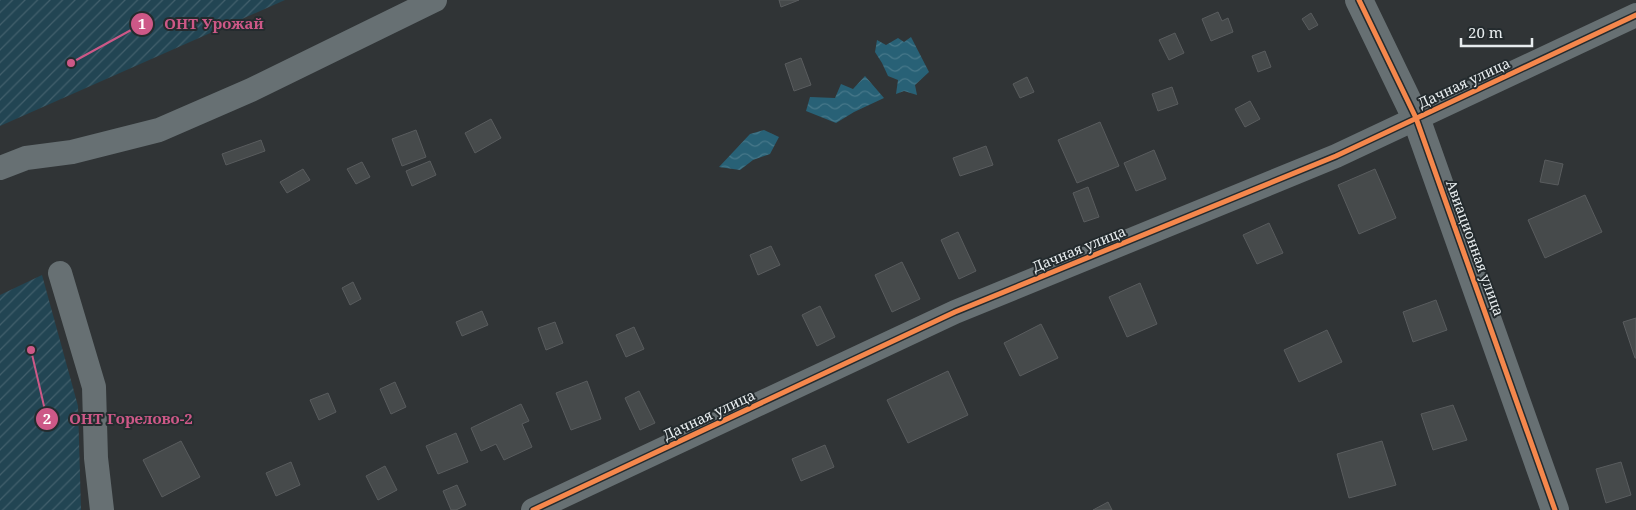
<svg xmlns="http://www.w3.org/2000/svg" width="1636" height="510" viewBox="0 0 1636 510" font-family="'Noto Serif',serif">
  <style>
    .garden { fill: url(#garden-furrows) }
    .water { fill: url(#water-waves) }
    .building { fill: #464a4b; stroke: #595c5e }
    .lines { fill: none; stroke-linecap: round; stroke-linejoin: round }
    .minor { stroke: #677073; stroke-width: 24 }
    .tertiary { stroke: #677073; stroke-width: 28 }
    .cycleway-casing { stroke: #242b2e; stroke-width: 8 }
    .cycleway { stroke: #f5874c; stroke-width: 5 }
    .labels { text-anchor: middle; stroke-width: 4; stroke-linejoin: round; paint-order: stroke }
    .street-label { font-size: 14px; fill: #e7ecee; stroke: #242b2e }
    .leader { fill: none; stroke: #cd5887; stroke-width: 2 }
    .callout-dot { fill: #cd5887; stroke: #242b2e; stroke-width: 2 }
    .mark-label { font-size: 15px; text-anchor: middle; font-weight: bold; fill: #fff }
    .callout-label { font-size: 15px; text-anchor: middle; font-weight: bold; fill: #cd5887; stroke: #242b2e; stroke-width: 4; stroke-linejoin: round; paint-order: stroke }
  </style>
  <defs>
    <pattern id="garden-furrows" width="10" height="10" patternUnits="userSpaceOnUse" patternTransform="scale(1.25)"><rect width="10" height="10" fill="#224553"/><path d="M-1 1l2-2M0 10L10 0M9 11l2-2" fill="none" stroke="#42606c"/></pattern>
    <pattern id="water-waves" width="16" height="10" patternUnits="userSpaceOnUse" patternTransform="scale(1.25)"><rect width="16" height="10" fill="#286176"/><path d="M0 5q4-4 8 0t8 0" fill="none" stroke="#47788a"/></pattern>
  </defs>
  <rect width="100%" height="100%" fill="#303436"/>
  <g class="garden">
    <polygon points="0,0 285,0 0,126"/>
    <polygon points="42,275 78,406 81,510 0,510 0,295"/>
  </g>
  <g class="water">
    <polygon points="911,37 929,72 915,85 917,95 904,91 896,94 898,80 888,76 882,63 875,52 877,40 886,45 898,38 904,42"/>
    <polygon points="865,76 884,98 854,112 836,123 806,111 810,97 835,98 841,84 853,89"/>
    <polygon points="764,130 779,137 770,154 753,160 740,170 719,167 750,134"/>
  </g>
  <g class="building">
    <polygon points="779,0 799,0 781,7"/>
    <polygon points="1218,12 1222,21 1228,18 1233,32 1211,41 1202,19"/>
    <polygon points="1311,13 1318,25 1309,30 1302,19"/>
    <polygon points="1175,33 1184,53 1169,60 1159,40"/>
    <polygon points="1265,51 1271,67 1258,72 1252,56"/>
    <polygon points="801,58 811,85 794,91 785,64"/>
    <polygon points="1027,77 1034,92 1020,98 1013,84"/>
    <polygon points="1172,87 1178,104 1158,111 1152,94"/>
    <polygon points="1250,101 1260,119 1245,127 1235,109"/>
    <polygon points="491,119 501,138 475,153 465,133"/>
    <polygon points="1100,122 1119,166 1077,183 1058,140"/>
    <polygon points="416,130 426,157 402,166 392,139"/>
    <polygon points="261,140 265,151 226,165 222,154"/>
    <polygon points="986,146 993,165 960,176 953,158"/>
    <polygon points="1154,150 1166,179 1136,191 1124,163"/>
    <polygon points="1545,160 1563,164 1558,185 1540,182"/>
    <polygon points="430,161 436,175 412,186 406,171"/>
    <polygon points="362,162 370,177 356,184 347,169"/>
    <polygon points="303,169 310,180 287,193 280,182"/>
    <polygon points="1375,169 1396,218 1359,234 1338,185"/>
    <polygon points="1088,187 1099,217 1084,222 1073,193"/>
    <polygon points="1585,195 1602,232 1545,258 1528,220"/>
    <polygon points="1269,223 1283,253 1257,264 1243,235"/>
    <polygon points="958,232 976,271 959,279 941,240"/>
    <polygon points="771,246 780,265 758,275 750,255"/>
    <polygon points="902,262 920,299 892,312 875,275"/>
    <polygon points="353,282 361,299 350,305 342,288"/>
    <polygon points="1140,283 1157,324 1127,337 1109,297"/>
    <polygon points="1436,300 1447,330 1413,342 1403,312"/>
    <polygon points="820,306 835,337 817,346 802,315"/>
    <polygon points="482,311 488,325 462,336 456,322"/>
    <polygon points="1636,318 1636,358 1635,358 1623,322"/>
    <polygon points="555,322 563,343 546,350 538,328"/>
    <polygon points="1041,324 1058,358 1020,376 1004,343"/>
    <polygon points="634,327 644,349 626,357 616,335"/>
    <polygon points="1327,330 1342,362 1299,382 1284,350"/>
    <polygon points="948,371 968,415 908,443 887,400"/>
    <polygon points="587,381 601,419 571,430 556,393"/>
    <polygon points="395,382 406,407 391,414 380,389"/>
    <polygon points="639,391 655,423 640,430 625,398"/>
    <polygon points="328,393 336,412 319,420 310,400"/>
    <polygon points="521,404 529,421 522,424 532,447 504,460 496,444 481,451 471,428"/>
    <polygon points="1453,405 1467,440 1433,450 1421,414"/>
    <polygon points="456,433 468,462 438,474 426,446"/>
    <polygon points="181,441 200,477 162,497 143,460"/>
    <polygon points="1382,441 1396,485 1349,498 1337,454"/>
    <polygon points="825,445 834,467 801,481 792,459"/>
    <polygon points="291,462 300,485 276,496 266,473"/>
    <polygon points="1621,462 1631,495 1606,503 1596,469"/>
    <polygon points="385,466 397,490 378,500 366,476"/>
    <polygon points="457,485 466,505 456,510 451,510 443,491"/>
    <polygon points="1108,502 1112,510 1093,510"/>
  </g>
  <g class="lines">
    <g class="minor">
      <polyline points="0,168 26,158 72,152 159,130 251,90 435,0"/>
      <polyline points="60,273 94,387 96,458 102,510"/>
      <polyline points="533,510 955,312 1336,156 1636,15"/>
    </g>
    <polyline class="tertiary" points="1359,0 1416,118 1555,510"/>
    <g class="cycleway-casing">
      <g id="cycleway">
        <polyline points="1359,0 1416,118 1555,510"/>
        <polyline points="533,510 955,312 1336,156 1636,15"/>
      </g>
    </g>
    <use href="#cycleway" class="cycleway"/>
  </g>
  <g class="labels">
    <g class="street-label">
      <text transform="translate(1464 83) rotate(-25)" y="5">Дачная улица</text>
      <text transform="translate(1475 248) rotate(70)" y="5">Авиационная улица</text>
      <text transform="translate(1079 249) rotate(-22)" y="5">Дачная улица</text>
      <text transform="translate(709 415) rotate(-25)" y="5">Дачная улица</text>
    </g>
  </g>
  <path class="leader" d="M71 63L142 24M31 350L47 419"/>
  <g class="callout-dot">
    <circle cx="71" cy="63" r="5"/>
    <circle cx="31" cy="350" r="5"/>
    <circle cx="142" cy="24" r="12"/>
    <circle cx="47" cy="419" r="12"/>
  </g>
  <g class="mark-label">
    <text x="142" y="29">1</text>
    <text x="47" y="424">2</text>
  </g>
  <g class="callout-label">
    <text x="214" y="29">ОНТ Урожай</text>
    <text x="131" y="424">ОНТ Горелово-2</text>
  </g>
  <path d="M1461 38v8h71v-8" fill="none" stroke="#e7ecee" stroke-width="2.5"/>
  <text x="1468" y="38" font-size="15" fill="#e7ecee" stroke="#242b2e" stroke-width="4" paint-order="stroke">20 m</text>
</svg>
